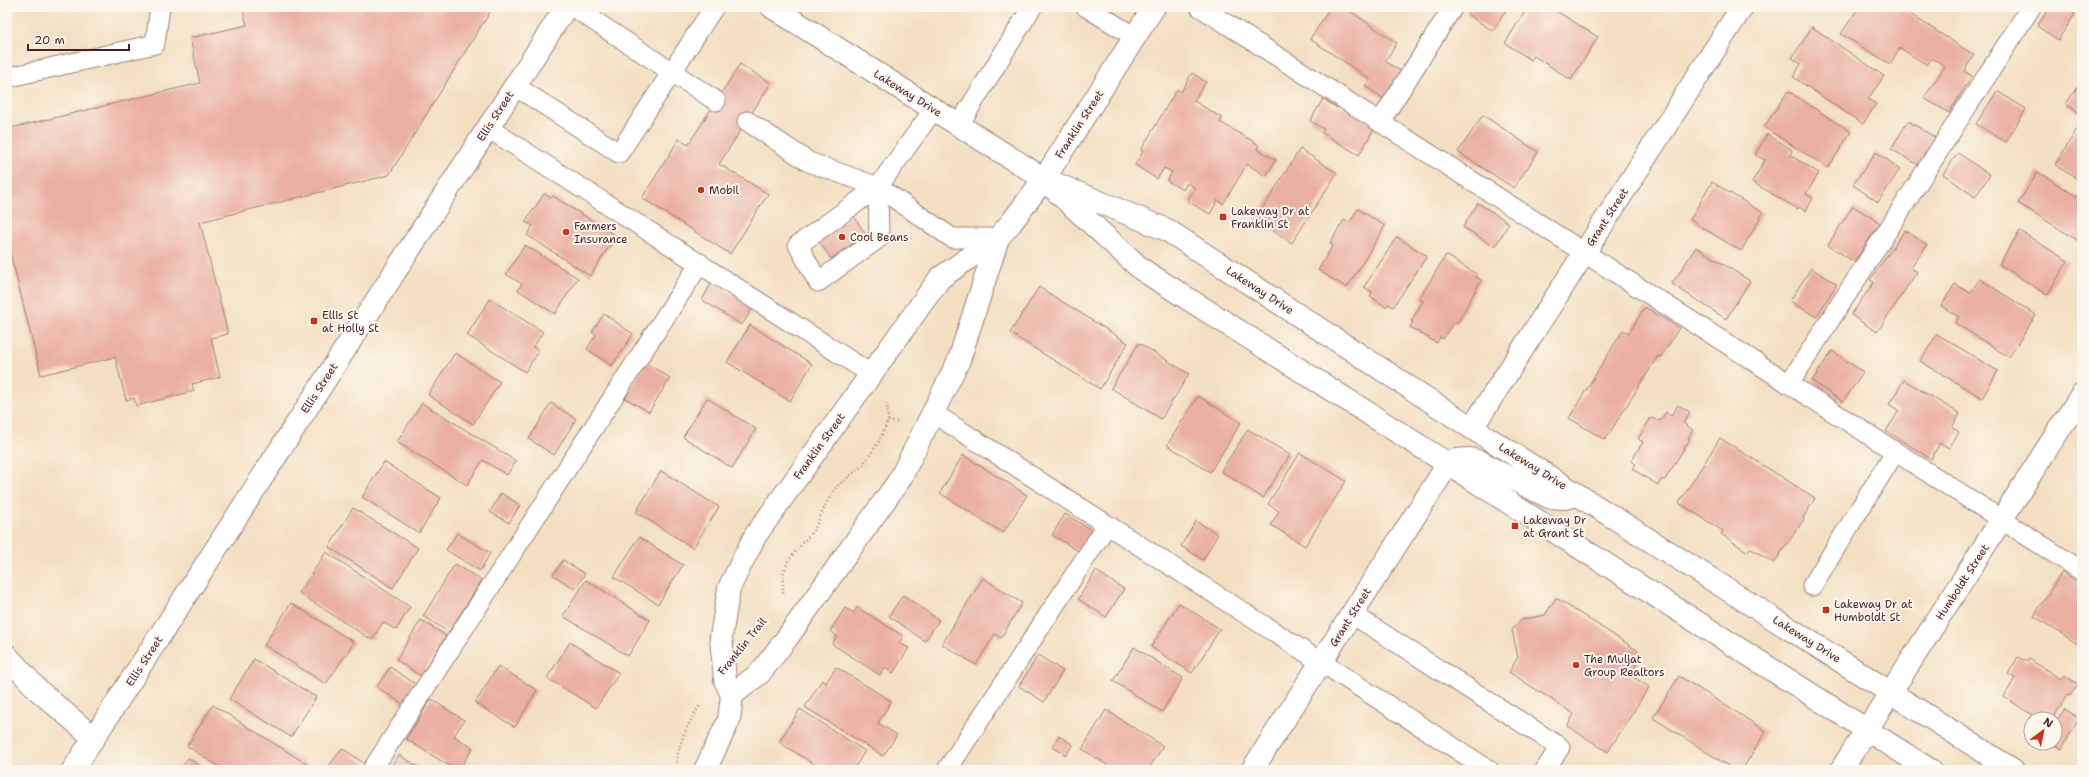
<svg xmlns="http://www.w3.org/2000/svg" width="2089" height="777" viewBox="0 0 2089 777" font-family="'Shantell Sans',sans-serif">
  <style>
    .building { fill: #eaafa3 }
    .lines { fill: none; stroke-linecap: round; stroke-linejoin: round }
    .service-casing { stroke: #9e7f76; stroke-width: 21 }
    .minor-casing { stroke: #9e7f76; stroke-width: 24 }
    .secondary-casing { stroke: #9e7f76; stroke-width: 24 }
    .path { stroke: #9e7f76; stroke-width: 2.5; stroke-dasharray: 1 3; stroke-linecap: butt }
    .service { stroke: #fff; stroke-width: 19 }
    .minor { stroke: #fff; stroke-width: 22 }
    .secondary { stroke: #fff; stroke-width: 22 }
    .poi-dot { fill: #c8321e; stroke: #fbf7ec; stroke-width: 1.5 }
    .labels { text-anchor: middle; stroke-width: 4; stroke-linejoin: round; paint-order: stroke }
    .street-label { font-size: 11px; fill: #4a1f2b; stroke: #fbf7ec }
    .poi-label { font-size: 11px; fill: #4a1f2b; stroke: #fbf7ec; text-anchor: start }
  </style>
  <rect width="100%" height="100%" fill="#fbf7ec"/>
  <filter id="ink" filterUnits="userSpaceOnUse"><feTurbulence type="fractalNoise" baseFrequency=".025" numOctaves="2"/><feDisplacementMap in="SourceGraphic" scale="8" xChannelSelector="R" yChannelSelector="G"/><feConvolveMatrix kernelMatrix="1 2 1 2 8 2 1 2 1" color-interpolation-filters="sRGB"/></filter>
  <filter id="wash" filterUnits="userSpaceOnUse"><feTurbulence type="fractalNoise" baseFrequency=".012" numOctaves="4" result="noise"/><feDisplacementMap in="SourceGraphic" scale="16" xChannelSelector="R" yChannelSelector="G"/><feGaussianBlur stdDeviation="0.9" result="paint"/><feColorMatrix in="noise" values="0 0 0 0 0 0 0 0 0 0 0 0 0 0 0 0 0 1.4 0 .05"/><feComposite in="paint" operator="in"/></filter>
  <g filter="url(#wash)">
    <rect width="100%" height="100%" fill="#f3dfc2"/>
    <g id="blocks">
      <g class="building">
        <polygon points="242,7 493,7 389,175 200,222 228,334 211,338 220,377 192,384 194,391 136,406 134,398 126,400 115,357 41,375 7,240 7,129 200,83 190,38 247,25"/>
        <polygon points="1331,7 1344,7 1397,43 1385,61 1402,72 1384,99 1365,86 1370,79 1310,39"/>
        <polygon points="1472,7 1508,7 1493,31 1467,14"/>
        <polygon points="1528,7 1550,7 1598,37 1571,80 1534,56 1531,60 1505,43"/>
        <polygon points="1859,7 1899,7 1974,55 1964,71 1972,76 1949,113 1924,98 1945,66 1932,58 1927,65 1900,48 1890,64 1841,34"/>
        <polygon points="2050,7 2065,7 2075,14 2058,40 2037,26"/>
        <polygon points="1812,27 1884,76 1868,99 1876,104 1863,124 1793,77 1801,64 1792,58"/>
        <polygon points="740,64 771,83 719,164 768,194 730,254 642,198 679,139 688,145"/>
        <polygon points="1192,73 1206,82 1194,101 1222,118 1220,122 1259,145 1257,149 1276,160 1266,176 1247,164 1223,204 1218,200 1210,214 1187,201 1195,188 1187,183 1183,190 1167,181 1172,172 1164,168 1157,179 1135,165 1143,151 1141,150 1177,89 1181,92"/>
        <polygon points="2077,87 2082,91 2082,115 2066,104"/>
        <polygon points="1788,91 1851,132 1828,168 1764,127"/>
        <polygon points="1997,91 2026,109 2006,142 1976,124"/>
        <polygon points="1323,99 1337,108 1338,105 1375,127 1359,155 1322,133 1324,129 1310,121"/>
        <polygon points="1483,115 1538,152 1514,188 1458,152"/>
        <polygon points="1908,121 1936,138 1920,166 1891,149"/>
        <polygon points="2077,129 2082,132 2082,182 2055,165"/>
        <polygon points="1767,134 1792,150 1790,155 1819,173 1806,194 1813,198 1806,211 1799,207 1798,209 1752,182 1765,160 1755,155"/>
        <polygon points="1300,149 1337,173 1292,243 1256,219"/>
        <polygon points="1876,152 1900,169 1878,202 1853,185"/>
        <polygon points="1958,153 1990,175 1975,197 1943,174"/>
        <polygon points="2038,172 2082,200 2082,243 2018,203"/>
        <polygon points="1712,182 1763,213 1741,251 1690,220"/>
        <polygon points="544,194 551,198 553,196 616,236 590,276 527,235 533,226 525,222"/>
        <polygon points="1478,203 1509,223 1495,247 1463,227"/>
        <polygon points="1853,206 1880,223 1854,262 1828,245"/>
        <polygon points="1358,209 1385,226 1347,288 1318,270 1333,245 1330,243 1344,220 1349,223"/>
        <polygon points="853,215 866,235 831,259 817,238"/>
        <polygon points="1905,230 1927,245 1911,268 1917,272 1877,332 1851,315 1874,282 1870,280"/>
        <polygon points="2020,231 2068,261 2047,295 1999,264"/>
        <polygon points="1397,237 1427,256 1393,307 1388,304 1386,307 1370,296 1372,292 1364,287"/>
        <polygon points="525,245 578,278 555,314 518,290 522,284 506,274"/>
        <polygon points="1696,247 1750,281 1726,319 1672,284"/>
        <polygon points="1446,255 1478,275 1476,277 1481,280 1457,324 1454,321 1443,339 1440,337 1437,343 1410,327 1413,322 1411,321 1423,301 1419,299"/>
        <polygon points="1811,268 1837,284 1816,317 1790,301"/>
        <polygon points="1980,279 2036,315 2009,357 1955,323 1959,317 1941,306 1955,284 1970,293"/>
        <polygon points="712,282 753,307 742,325 702,300"/>
        <polygon points="1039,287 1128,343 1100,389 1010,333"/>
        <polygon points="490,299 543,332 533,347 539,351 525,372 467,335"/>
        <polygon points="1645,307 1679,328 1661,357 1658,356 1605,440 1569,418 1623,330 1629,333"/>
        <polygon points="604,314 633,334 612,366 587,349 596,335 592,332"/>
        <polygon points="750,325 812,364 790,401 727,362"/>
        <polygon points="1937,334 1998,371 1982,398 1920,361"/>
        <polygon points="1139,343 1189,374 1161,419 1111,388"/>
        <polygon points="1832,351 1863,372 1843,402 1812,381"/>
        <polygon points="455,353 500,382 473,424 428,395"/>
        <polygon points="646,363 670,378 649,412 625,398"/>
        <polygon points="1904,380 1960,414 1952,427 1959,432 1949,448 1940,443 1931,459 1886,431 1899,411 1889,404"/>
        <polygon points="1198,396 1241,423 1210,472 1167,445"/>
        <polygon points="707,398 756,429 732,468 683,437"/>
        <polygon points="422,403 516,461 507,475 483,460 467,485 397,442"/>
        <polygon points="551,403 576,419 554,455 529,439"/>
        <polygon points="1678,405 1690,412 1683,423 1693,430 1688,438 1690,439 1664,481 1662,479 1658,485 1632,469 1636,464 1631,461 1643,442 1638,439 1651,418 1660,421 1666,412 1671,416"/>
        <polygon points="1248,429 1290,455 1263,498 1221,471"/>
        <polygon points="1720,438 1815,498 1803,518 1804,519 1774,563 1750,548 1748,552 1721,534 1723,531 1679,503"/>
        <polygon points="1300,453 1346,481 1305,546 1271,525 1279,511 1268,504"/>
        <polygon points="963,455 1027,495 1003,533 940,493"/>
        <polygon points="384,462 441,498 419,533 362,497"/>
        <polygon points="661,471 719,507 693,548 636,512"/>
        <polygon points="501,493 520,505 509,523 490,512"/>
        <polygon points="353,508 418,548 393,588 329,547"/>
        <polygon points="1065,514 1093,531 1080,552 1052,535"/>
        <polygon points="1196,521 1218,534 1203,560 1181,546"/>
        <polygon points="457,533 490,553 480,571 446,550"/>
        <polygon points="639,537 683,565 658,604 614,577"/>
        <polygon points="326,552 410,607 396,630 383,622 372,640 299,593"/>
        <polygon points="563,560 585,574 575,589 553,575"/>
        <polygon points="455,564 482,580 449,632 423,616"/>
        <polygon points="1096,571 1124,589 1106,617 1078,599"/>
        <polygon points="2062,572 2082,585 2082,647 2034,616"/>
        <polygon points="983,578 1022,603 1001,638 995,634 976,665 942,644"/>
        <polygon points="586,580 650,620 628,656 563,616"/>
        <polygon points="903,595 939,620 925,641 889,616"/>
        <polygon points="1556,598 1643,654 1630,675 1649,687 1608,752 1567,726 1574,714 1509,672 1518,657 1512,630 1520,620 1545,615"/>
        <polygon points="291,603 354,642 326,684 264,645"/>
        <polygon points="1179,603 1220,629 1192,673 1151,647"/>
        <polygon points="857,607 903,636 899,643 909,648 893,673 885,667 880,675 832,644 837,636 830,631 845,608 854,613"/>
        <polygon points="421,620 446,636 421,676 396,660"/>
        <polygon points="570,642 619,673 596,708 547,678"/>
        <polygon points="1134,647 1183,678 1162,712 1113,681"/>
        <polygon points="1038,655 1063,671 1044,702 1019,686"/>
        <polygon points="2018,657 2027,662 2029,659 2061,679 2064,675 2078,684 2070,696 2067,695 2053,719 2039,719 2004,697 2015,678 2008,674"/>
        <polygon points="254,659 316,697 291,737 229,699"/>
        <polygon points="498,666 537,690 515,727 475,703"/>
        <polygon points="390,667 417,685 404,705 377,687"/>
        <polygon points="836,667 891,701 878,723 897,735 883,756 805,707 822,680 826,683"/>
        <polygon points="1679,676 1766,731 1742,770 1735,770 1653,718"/>
        <polygon points="431,699 464,720 454,736 473,748 459,770 456,770 406,739"/>
        <polygon points="213,705 310,766 307,770 224,770 187,746"/>
        <polygon points="800,709 865,751 853,770 823,770 779,742"/>
        <polygon points="2065,709 2079,718 2062,749 2052,743 2055,743 2055,723"/>
        <polygon points="1106,710 1163,746 1148,770 1115,770 1082,749"/>
        <polygon points="1059,736 1073,745 1066,755 1052,747"/>
        <polygon points="342,748 365,764 361,770 335,770 329,766"/>
        <polygon points="399,755 423,770 389,770"/>
        <polygon points="188,758 207,770 180,770"/>
      </g>
    </g>
  </g>
  <g filter="url(#ink)">
    <use href="#blocks" fill-opacity="0" stroke="#9e7f76" stroke-width="1"/>
    <g class="lines">
      <g class="service-casing">
        <g id="service">
          <polyline points="573,7 672,72 714,7"/>
          <polyline points="1086,7 1135,37"/>
          <polyline points="1200,7 2082,571"/>
          <polyline points="7,75 10,77 155,44 160,7"/>
          <polyline points="515,86 619,153 672,72 716,101"/>
          <polyline points="747,121 809,162 878,187 934,109"/>
          <polyline points="1380,122 1453,7"/>
          <polyline points="959,125 1032,7"/>
          <polyline points="488,128 871,374"/>
          <polygon points="878,187 879,238 818,282 798,245"/>
          <polyline points="878,187 952,238 998,238"/>
          <polyline points="1789,384 2031,7"/>
          <polyline points="933,413 1489,770"/>
          <polyline points="1812,586 1895,452"/>
          <polyline points="1352,614 1560,747 1545,770"/>
          <polyline points="372,770 700,263"/>
          <polyline points="947,770 1107,525"/>
        </g>
      </g>
      <g class="minor-casing">
        <g id="minor">
          <polyline points="1472,428 1742,7"/>
          <polyline points="732,695 760,673 787,638 900,479 959,360 998,238"/>
          <polyline points="705,770 729,720 732,695 725,680 721,637 729,588 755,536 940,278 998,238 1011,223 1044,179 1154,7"/>
          <polyline points="1252,770 1448,464"/>
          <polyline points="1841,770 2082,394"/>
        </g>
      </g>
      <g class="secondary-casing">
        <g id="secondary">
          <polyline points="772,7 1044,179 1167,230 1472,428 2013,770"/>
          <polyline points="1054,189 1141,269 1930,770"/>
          <polyline points="1448,464 1456,460 1469,459 1481,462 1498,472 1549,497 1565,498 1578,495"/>
          <polyline points="7,656 39,691 94,738"/>
          <polyline points="73,770 566,7"/>
        </g>
      </g>
      <g class="path">
        <polyline points="888,421 897,422"/>
        <polyline points="783,593 783,574 788,561 815,528 827,502 836,487 863,465 878,443 888,421 887,401"/>
        <path d="M676,762C680,740 688,723 700,705"/>
      </g>
      <use href="#service" class="service"/>
      <use href="#minor" class="minor"/>
      <use href="#secondary" class="secondary"/>
    </g>
  </g>
  <g class="poi-dot">
    <circle cx="701" cy="190" r="4"/>
    <rect x="1219" y="213" width="8" height="8" rx="2"/>
    <circle cx="566" cy="232" r="4"/>
    <circle cx="842" cy="237" r="4"/>
    <rect x="310" y="317" width="8" height="8" rx="2"/>
    <rect x="1511" y="522" width="8" height="8" rx="2"/>
    <rect x="1822" y="606" width="8" height="8" rx="2"/>
    <circle cx="1576" cy="665" r="4"/>
  </g>
  <g class="labels">
    <g class="street-label">
      <text transform="translate(908 93) rotate(32)" y="4">Lakeway Drive</text>
      <text transform="translate(495 116) rotate(-57)" y="4">Ellis Street</text>
      <text transform="translate(1079 124) rotate(-57)" y="4">Franklin Street</text>
      <text transform="translate(1607 217) rotate(-57)" y="4">Grant Street</text>
      <text transform="translate(1260 290) rotate(33)" y="4">Lakeway Drive</text>
      <text transform="translate(319 388) rotate(-57)" y="4">Ellis Street</text>
      <text transform="translate(819 446) rotate(-54)" y="4">Franklin Street</text>
      <text transform="translate(1533 466) rotate(32)" y="4">Lakeway Drive</text>
      <text transform="translate(1962 582) rotate(-57)" y="4">Humboldt Street</text>
      <text transform="translate(1350 617) rotate(-58)" y="4">Grant Street</text>
      <text transform="translate(1807 639) rotate(32)" y="4">Lakeway Drive</text>
      <text transform="translate(742 646) rotate(-51)" y="4">Franklin Trail</text>
      <text transform="translate(144 661) rotate(-57)" y="4">Ellis Street</text>
    </g>
    <g class="poi-label">
      <text x="709" y="194">Mobil</text>
      <text x="1231" y="215">Lakeway Dr at<tspan x="1231" dy="13">Franklin St</tspan></text>
      <text x="574" y="230">Farmers<tspan x="574" dy="13">Insurance</tspan></text>
      <text x="850" y="241">Cool Beans</text>
      <text x="322" y="319">Ellis St<tspan x="322" dy="13">at Holly St</tspan></text>
      <text x="1523" y="524">Lakeway Dr<tspan x="1523" dy="13">at Grant St</tspan></text>
      <text x="1834" y="608">Lakeway Dr at<tspan x="1834" dy="13">Humboldt St</tspan></text>
      <text x="1584" y="663">The Muljat<tspan x="1584" dy="13">Group Realtors</tspan></text>
    </g>
  </g>
  <rect width="2089" height="777" fill="none" stroke="#fbf7ec" stroke-width="24"/>
  <g transform="translate(2043 731) rotate(32)"><circle r="19" fill="#fbf7ec" stroke="#b4a19f"/>
  <path d="M0-3L7 15L0 10L-7 15Z" fill="#c8321e"/>
  <text y="-6" font-size="11" font-weight="bold" text-anchor="middle" fill="#4a1f2b">N</text>
  </g>
  <path d="M28 44v6h101v-6" fill="none" stroke="#4a1f2b" stroke-width="2"/>
  <text x="34" y="44" font-size="12" fill="#4a1f2b" stroke="#fbf7ec" stroke-width="3" paint-order="stroke">20 m</text>
</svg>
